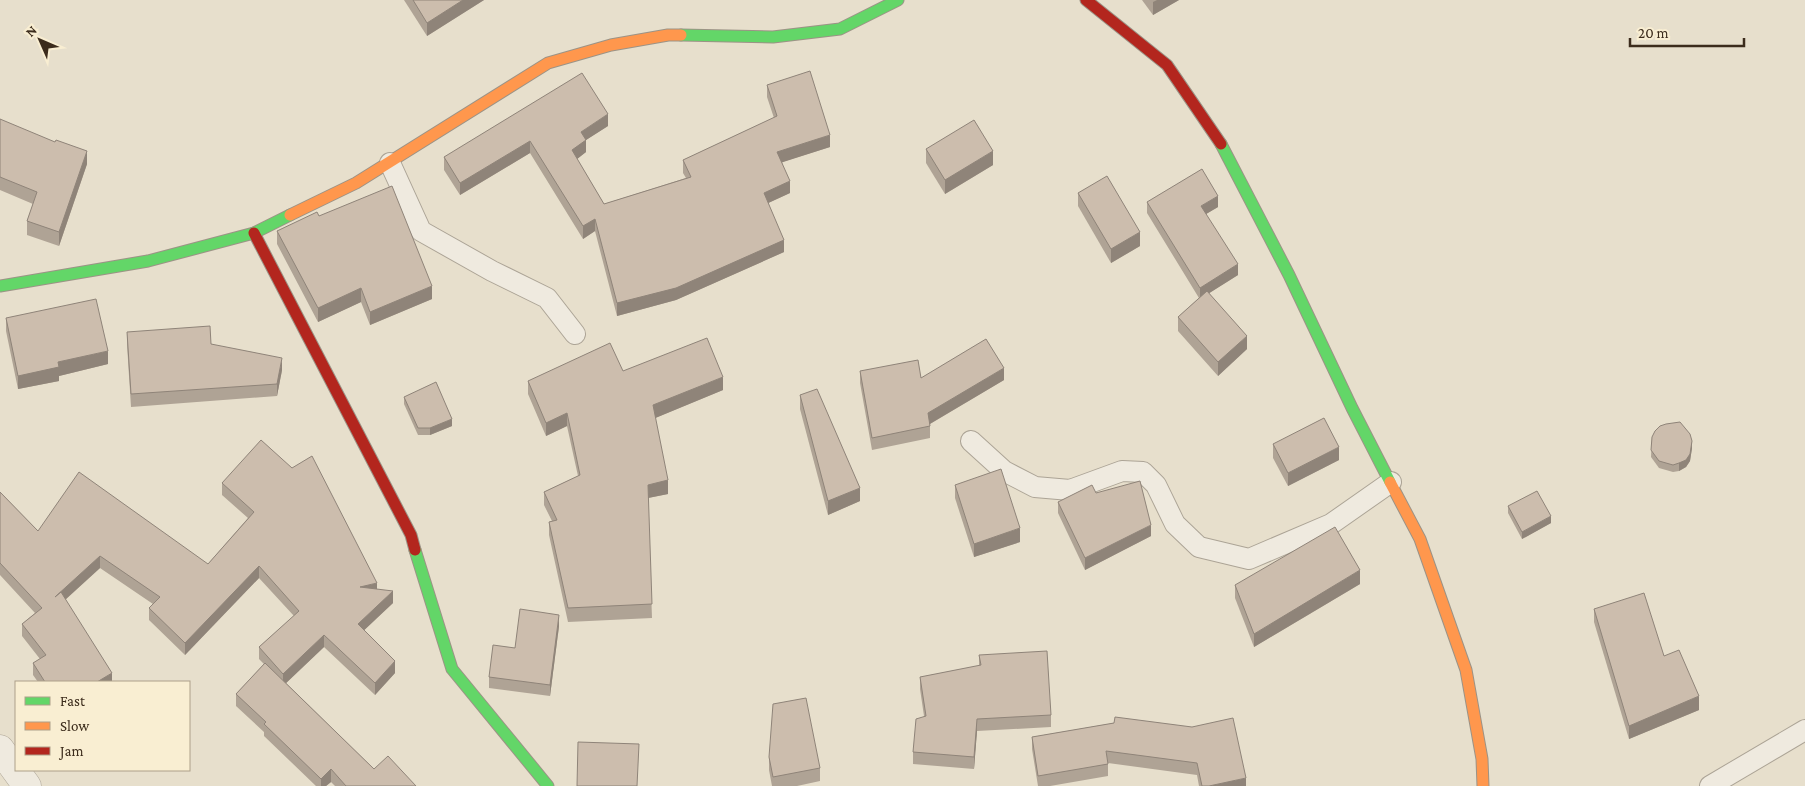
<svg xmlns="http://www.w3.org/2000/svg" width="1805" height="786" viewBox="0 0 1805 786" font-family="'Crimson Pro',serif">
  <style>
    .lines { fill: none; stroke-linecap: round; stroke-linejoin: round }
    .lane-casing { stroke: #aca496; stroke-width: 22 }
    .street-casing { stroke: #aca496; stroke-width: 29 }
    .fast-casing { stroke: #9c9386; stroke-width: 13 }
    .slow-casing { stroke: #9c9386; stroke-width: 13 }
    .jam-casing { stroke: #9c9386; stroke-width: 13 }
    .lane { stroke: #efeadf; stroke-width: 20 }
    .street { stroke: #efeadf; stroke-width: 28 }
    .fast { stroke: #63d668; stroke-width: 11 }
    .slow { stroke: #ff974d; stroke-width: 11 }
    .jam { stroke: #b3261e; stroke-width: 11 }
    .wall { fill: #afa395 }
    .shaded-wall { fill: #8f8479 }
    .building { fill: #ccbdad; stroke: #8f8479 }
  </style>
  <rect width="100%" height="100%" fill="#e7dfcc"/>
  <g class="lines">
    <g class="lane-casing">
      <g id="lane">
        <polyline points="390,163 421,231 492,271 547,298 575,334"/>
        <polyline points="971,441 1004,471 1035,487 1070,490 1122,471 1143,472 1156,485 1175,524 1199,547 1249,559 1331,524 1391,482"/>
        <polyline points="1710,786 1805,730"/>
      </g>
    </g>
    <g class="street-casing">
      <polyline id="street" points="0,749 27,786"/>
    </g>
    <g class="fast-casing">
      <g id="fast">
        <polyline points="681,35 773,37 840,29 898,0"/>
        <polyline points="1221,144 1289,275 1352,408 1390,482"/>
        <polyline points="0,286 148,261 254,233 290,215"/>
        <polyline points="415,550 452,669 548,786"/>
      </g>
    </g>
    <g class="slow-casing">
      <g id="slow">
        <polyline points="290,215 356,183 548,63 611,45 668,35 681,35"/>
        <polyline points="1390,482 1420,539 1466,670 1482,759 1483,786"/>
      </g>
    </g>
    <g class="jam-casing">
      <g id="jam">
        <polyline points="1086,0 1167,65 1221,144"/>
        <polyline points="254,233 411,535 415,550"/>
      </g>
    </g>
    <use href="#lane" class="lane"/>
    <use href="#street" class="street"/>
    <use href="#fast" class="fast"/>
    <use href="#slow" class="slow"/>
    <use href="#jam" class="jam"/>
  </g>
  <g class="wall">
    <polygon points="404,0 484,0 427,36"/>
    <polygon points="1142,0 1179,0 1153,15"/>
    <polygon points="767,85 830,147 782,162 790,193 768,203 784,252 676,300 617,316 595,231 583,239 530,153 460,195 444,170 444,157 608,126 586,140 586,152 577,159 604,204 686,178 683,173 683,160 774,118 767,97"/>
    <polygon points="0,119 87,164 59,246 27,235 27,221 33,204 0,190"/>
    <polygon points="926,149 993,165 945,194 926,163"/>
    <polygon points="1078,193 1140,246 1111,263 1078,206"/>
    <polygon points="1147,202 1218,207 1206,214 1238,275 1209,293 1247,349 1218,376 1178,331 1178,317 1199,298 1147,213"/>
    <polygon points="319,216 432,299 370,325 361,302 318,322 277,244 277,231"/>
    <polygon points="6,318 108,364 59,376 59,381 18,389 6,331"/>
    <polygon points="127,332 211,344 282,370 277,396 131,407 127,344"/>
    <polygon points="623,371 723,390 655,418 668,494 648,498 652,618 568,622 549,535 549,522 552,521 544,505 544,492 578,476 567,426 546,436 528,394 528,381"/>
    <polygon points="860,371 921,378 1004,380 930,424 930,438 872,450 860,383"/>
    <polygon points="800,395 860,501 828,515 800,409"/>
    <polygon points="404,397 452,426 430,435 418,435 404,404"/>
    <polygon points="1652,437 1692,448 1690,461 1686,467 1679,471 1673,472 1659,468 1651,457"/>
    <polygon points="1273,444 1339,460 1288,486 1273,458"/>
    <polygon points="222,483 377,589 393,603 364,630 395,673 375,695 324,647 286,683 374,769 416,786 335,786 331,782 326,786 316,786 264,736 264,732 236,706 236,694 264,664 259,659 259,647 294,616 259,578 185,655 149,620 149,608 153,604 100,568 65,600 112,682 38,682 33,675 33,663 40,659 22,636 22,624 35,613 0,575 0,492 38,531 208,564 248,518 222,495"/>
    <polygon points="955,485 1020,542 974,557 955,498"/>
    <polygon points="1096,493 1151,536 1085,570 1058,513 1058,502"/>
    <polygon points="1508,506 1551,523 1522,539 1508,513"/>
    <polygon points="1360,584 1254,647 1235,598 1235,585"/>
    <polygon points="1594,609 1699,710 1629,739 1594,622"/>
    <polygon points="559,626 550,696 489,688 489,677 515,648"/>
    <polygon points="979,655 1051,715 1051,727 977,731 974,769 913,764 913,752 924,716 920,689 920,677 979,666"/>
    <polygon points="1114,723 1246,786 1199,786 1197,775 1108,763 1108,776 1050,786 1038,786 1032,749 1032,737"/>
    <polygon points="769,757 820,768 820,781 797,786 772,786 769,770"/>
  </g>
  <g class="shaded-wall">
    <polygon points="463,0 484,0 427,36 427,23"/>
    <polygon points="1157,0 1179,0 1153,15 1153,2"/>
    <polygon points="608,114 608,126 586,140 586,152 572,163 572,150 581,132"/>
    <polygon points="830,135 830,147 777,164 777,152"/>
    <polygon points="530,141 530,153 460,195 460,183"/>
    <polygon points="87,151 87,164 59,246 59,232"/>
    <polygon points="993,151 993,165 945,194 945,180"/>
    <polygon points="790,181 790,193 764,205 764,193"/>
    <polygon points="1218,196 1218,207 1201,217 1201,206"/>
    <polygon points="595,219 595,231 583,239 583,226"/>
    <polygon points="1140,232 1140,246 1111,263 1111,249"/>
    <polygon points="784,240 784,252 676,300 617,316 617,303"/>
    <polygon points="1238,264 1238,275 1200,299 1200,288"/>
    <polygon points="432,286 432,299 370,325 370,312"/>
    <polygon points="361,288 361,302 318,322 318,308"/>
    <polygon points="1247,336 1247,349 1218,376 1218,362"/>
    <polygon points="108,351 108,364 59,376 59,381 18,389 18,376 58,362"/>
    <polygon points="282,358 282,370 277,396 277,384"/>
    <polygon points="1004,368 1004,380 928,425 928,413"/>
    <polygon points="723,377 723,390 653,419 653,405"/>
    <polygon points="567,413 567,426 546,436 546,423"/>
    <polygon points="452,419 452,426 430,435 430,428"/>
    <polygon points="1692,441 1692,448 1690,461 1686,467 1679,471 1679,463"/>
    <polygon points="1339,447 1339,460 1288,486 1288,473"/>
    <polygon points="668,480 668,494 648,498 648,485"/>
    <polygon points="860,488 860,501 828,515 828,501"/>
    <polygon points="1551,516 1551,523 1522,539 1522,532"/>
    <polygon points="1151,525 1151,536 1085,570 1085,558"/>
    <polygon points="1020,528 1020,542 974,557 974,544"/>
    <polygon points="100,556 100,568 55,609 55,597"/>
    <polygon points="259,566 259,578 185,655 185,643"/>
    <polygon points="1360,570 1360,584 1254,647 1254,634"/>
    <polygon points="377,583 377,595 360,587"/>
    <polygon points="393,591 393,603 358,636 358,624"/>
    <polygon points="559,615 559,626 550,696 550,685"/>
    <polygon points="324,635 324,647 283,686 283,674"/>
    <polygon points="395,661 395,673 375,695 375,683"/>
    <polygon points="112,673 112,682 97,682"/>
    <polygon points="1699,696 1699,710 1629,739 1629,726"/>
    <polygon points="977,719 977,731 974,769 974,757"/>
    <polygon points="331,769 331,782 326,786 321,786 321,779"/>
    <polygon points="1246,778 1246,786 1209,786"/>
  </g>
  <g class="building">
    <polygon points="413,0 463,0 427,23"/>
    <polygon points="810,71 830,135 777,152 790,181 764,193 784,240 676,288 617,303 595,219 583,226 530,141 460,183 444,157 582,73 608,114 581,132 586,140 572,150 604,204 691,177 683,160 777,116 767,85"/>
    <polygon points="0,119 55,142 56,140 87,151 59,232 27,221 37,192 0,177"/>
    <polygon points="974,120 993,151 945,180 926,149"/>
    <polygon points="1202,169 1218,196 1201,206 1238,264 1200,288 1147,202"/>
    <polygon points="1107,176 1140,232 1111,249 1078,193"/>
    <polygon points="392,186 432,286 370,312 361,288 318,308 277,231 317,212 319,216"/>
    <polygon points="1207,291 1247,336 1218,362 1178,317"/>
    <polygon points="96,299 108,351 58,362 59,367 18,376 6,318"/>
    <polygon points="210,326 211,344 282,358 277,384 131,394 127,332"/>
    <polygon points="707,338 723,377 653,405 668,480 648,485 652,604 568,608 549,522 557,520 544,492 580,475 567,413 546,423 528,381 610,343 623,371"/>
    <polygon points="986,339 1004,368 928,413 930,426 872,438 860,371 918,360 921,378"/>
    <polygon points="436,382 452,419 430,428 418,428 404,397"/>
    <polygon points="817,389 860,488 828,501 800,395"/>
    <polygon points="1324,418 1339,447 1288,473 1273,444"/>
    <polygon points="1680,422 1690,434 1692,441 1690,454 1686,460 1679,463 1673,465 1659,461 1651,450 1652,437 1655,431 1660,426 1666,424"/>
    <polygon points="261,440 292,468 312,456 377,583 360,587 393,591 358,624 395,661 375,683 324,635 283,674 259,647 299,611 259,566 185,643 149,608 160,597 100,556 55,597 61,592 112,673 97,682 45,682 33,663 46,655 22,624 42,608 0,563 0,492 38,531 79,472 208,564 254,512 222,483"/>
    <polygon points="1001,469 1020,528 974,544 955,485"/>
    <polygon points="1140,481 1151,525 1085,558 1058,502 1092,485 1096,493"/>
    <polygon points="1537,491 1551,516 1522,532 1508,506"/>
    <polygon points="1335,527 1360,570 1254,634 1235,585"/>
    <polygon points="1644,593 1664,656 1679,650 1699,696 1629,726 1594,609"/>
    <polygon points="520,609 559,615 550,685 489,677 493,645 515,648"/>
    <polygon points="1047,651 1051,715 977,719 974,757 913,752 916,719 926,716 920,677 981,665 979,655"/>
    <polygon points="265,663 374,769 388,756 416,786 346,786 331,769 321,779 264,724 266,722 236,694"/>
    <polygon points="806,698 820,768 773,777 769,757 773,704"/>
    <polygon points="1115,717 1192,727 1233,718 1246,778 1209,786 1202,786 1197,763 1106,751 1108,764 1038,776 1032,737 1114,723"/>
    <polygon points="578,742 639,744 637,786 577,786"/>
  </g>
  <rect x="15" y="681" width="175" height="90" fill="#f9eed2" stroke="#ada089"/>
  <rect x="25" y="697" width="25" height="8" fill="#63d668" stroke="#ada089"/>
  <text x="60" y="706" font-size="15" fill="#3c2c1c">Fast</text>
  <rect x="25" y="722" width="25" height="8" fill="#ff974d" stroke="#ada089"/>
  <text x="60" y="731" font-size="15" fill="#3c2c1c">Slow</text>
  <rect x="25" y="747" width="25" height="8" fill="#b3261e" stroke="#ada089"/>
  <text x="60" y="756" font-size="15" fill="#3c2c1c">Jam</text>
  <g transform="translate(40 40) rotate(315)" stroke="#f9eed2" stroke-width="4" paint-order="stroke">
  <path d="M0-4L9 19L0 12L-9 19Z" fill="#3c2c1c"/>
  <text y="-8" font-size="14" font-weight="bold" text-anchor="middle" fill="#3c2c1c">N</text>
  </g>
  <path d="M1630 38v8h114v-8" fill="none" stroke="#3c2c1c" stroke-width="2.5"/>
  <text x="1638" y="38" font-size="15" fill="#3c2c1c" stroke="#f9eed2" stroke-width="4" paint-order="stroke">20 m</text>
</svg>
